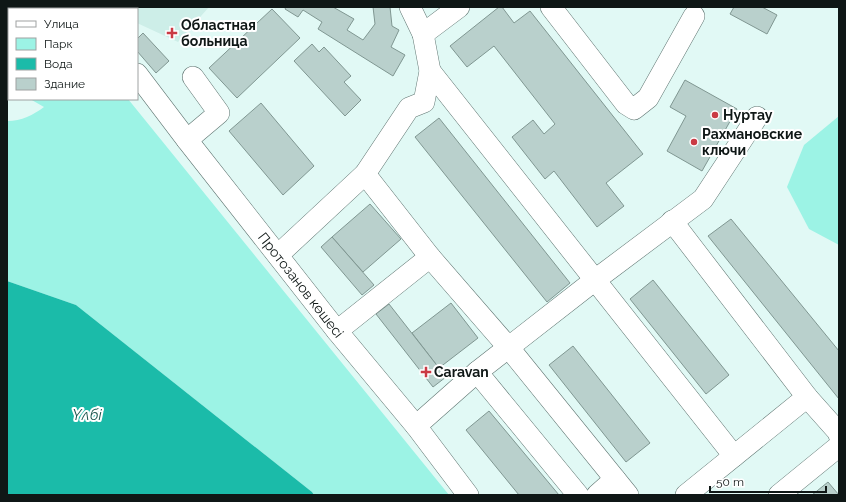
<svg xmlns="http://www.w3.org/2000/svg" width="846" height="502" viewBox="0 0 846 502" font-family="Raleway,sans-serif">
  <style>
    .built { fill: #cdeee8 }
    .green { fill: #9cf3e5 }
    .water { fill: #1bbba9 }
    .building { fill: #b9d0cc; stroke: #809792 }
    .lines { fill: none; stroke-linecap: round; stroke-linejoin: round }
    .minor-casing { stroke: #5f7571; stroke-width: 22 }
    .minor { stroke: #fff; stroke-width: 21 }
    .poi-dot { fill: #ca3a44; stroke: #fff; stroke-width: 1.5 }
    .labels { text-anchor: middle; stroke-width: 4; stroke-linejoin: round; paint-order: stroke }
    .poi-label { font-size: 14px; font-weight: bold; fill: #0f1716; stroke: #fff; text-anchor: start }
    .street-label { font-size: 14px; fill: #0f1716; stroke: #fff }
    .water-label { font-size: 15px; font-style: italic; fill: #1b554d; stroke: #fff }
  </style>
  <rect width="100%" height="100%" fill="#e1f9f5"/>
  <polygon class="built" points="102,7 209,7 178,42 137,23 137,9 106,9"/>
  <g class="green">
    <polygon points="7,9 9,10 9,88 7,86"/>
    <path d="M30,99H128L449,495H314L312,492L76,305L7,281V121C22,121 33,115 44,107Z"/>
    <polygon points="839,116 839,245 809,229 787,187 804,145"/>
  </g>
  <polygon class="water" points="7,281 76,305 312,492 314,495 7,495"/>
  <g class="building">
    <polygon points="286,7 333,7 354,19 347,30 363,40 375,24 373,7 390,7 392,26 399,30 391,47 405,55 393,76 318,29 322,22 303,10 298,17 285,9"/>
    <polygon points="499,7 502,7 514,23 530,11 643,154 606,183 624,206 597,227 554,171 545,179 512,137 533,120 544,134 555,124 494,46 467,67 450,46"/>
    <polygon points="734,7 762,7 777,15 767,34 730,14"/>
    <polygon points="272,9 300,38 237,98 209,68"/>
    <polygon points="143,33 169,61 156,73 137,51 137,39"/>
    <polygon points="312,44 319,52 324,47 351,76 344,82 361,100 345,116 294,61"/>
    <polygon points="685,80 737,109 702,171 667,151 686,116 670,107"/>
    <polygon points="261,103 314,166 283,195 229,131"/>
    <polygon points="439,118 570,283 547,302 415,137"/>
    <polygon points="370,204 401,239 363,272 332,237"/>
    <polygon points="731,219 839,351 839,399 708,236"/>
    <polygon points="332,237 374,285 362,295 321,247"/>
    <polygon points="653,280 729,375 706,394 630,299"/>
    <polygon points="451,303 478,338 439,368 412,333"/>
    <polygon points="389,304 446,377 433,387 376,314"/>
    <polygon points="573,346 650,443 626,462 549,365"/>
    <polygon points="489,411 559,495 519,495 466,430"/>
    <polygon points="828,482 839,495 812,495"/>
  </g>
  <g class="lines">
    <g class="minor-casing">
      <g id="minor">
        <polyline points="58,7 62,9"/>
        <polyline points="551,7 626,104 634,109 648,98 694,16"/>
        <polyline points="120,9 122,7"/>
        <polyline points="423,34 459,7"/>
        <polyline points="430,71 734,456"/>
        <polyline points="137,74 187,140 337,331 416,426 468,495"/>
        <polyline points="187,140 219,113 193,77"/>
        <polyline points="365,174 430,257 509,348 628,495"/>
        <polyline points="672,221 807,397 686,495"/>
        <polyline points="278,255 365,174 409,108 424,102 430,71 423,34 410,7"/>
        <polyline points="337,331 430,257"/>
        <polyline points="477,372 578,495"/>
        <polyline points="807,397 839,433 839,435"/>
        <polyline points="416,426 477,372 595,280 703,199 757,117"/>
        <polyline points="597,495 615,479"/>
        <polyline points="779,495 839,446"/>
      </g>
    </g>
    <use href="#minor" class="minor"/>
  </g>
  <g class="poi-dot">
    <path d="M170 27h4v4h4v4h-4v4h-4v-4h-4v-4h4z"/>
    <circle cx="715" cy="115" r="4"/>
    <circle cx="694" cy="142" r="4"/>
    <path d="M424 366h4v4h4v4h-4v4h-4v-4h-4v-4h4z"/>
  </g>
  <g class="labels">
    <g class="poi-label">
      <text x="181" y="30">Областная<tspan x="181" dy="16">больница</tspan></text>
      <text x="723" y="120">Нуртау</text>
      <text x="702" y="139">Рахмановские<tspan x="702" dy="16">ключи</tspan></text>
      <text x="434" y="377">Caravan</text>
    </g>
    <g class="street-label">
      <text transform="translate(301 285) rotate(52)" y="5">Протозанов көшесі</text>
    </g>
    <g class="water-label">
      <text x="87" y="420">Үлбі</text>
    </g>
  </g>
  <rect width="846" height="502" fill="none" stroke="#0f1716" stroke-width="16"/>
  <rect x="8" y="8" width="130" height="92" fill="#ffffff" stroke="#9fa2a2"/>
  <rect x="16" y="21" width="20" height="6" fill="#ffffff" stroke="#9fa2a2"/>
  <text x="44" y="28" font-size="12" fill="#0f1716">Улица</text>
  <rect x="16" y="38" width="20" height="12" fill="#9cf3e5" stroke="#9fa2a2"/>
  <text x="44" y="48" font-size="12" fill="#0f1716">Парк</text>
  <rect x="16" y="58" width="20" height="12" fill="#1bbba9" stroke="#9fa2a2"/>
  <text x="44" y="68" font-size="12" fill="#0f1716">Вода</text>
  <rect x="16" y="78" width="20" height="12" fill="#b9d0cc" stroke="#9fa2a2"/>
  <text x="44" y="88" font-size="12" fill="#0f1716">Здание</text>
  <path d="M710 486v6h116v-6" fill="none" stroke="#0f1716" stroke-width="2"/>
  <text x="716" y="486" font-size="12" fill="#0f1716" stroke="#ffffff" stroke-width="3" paint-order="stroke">50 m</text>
</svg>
